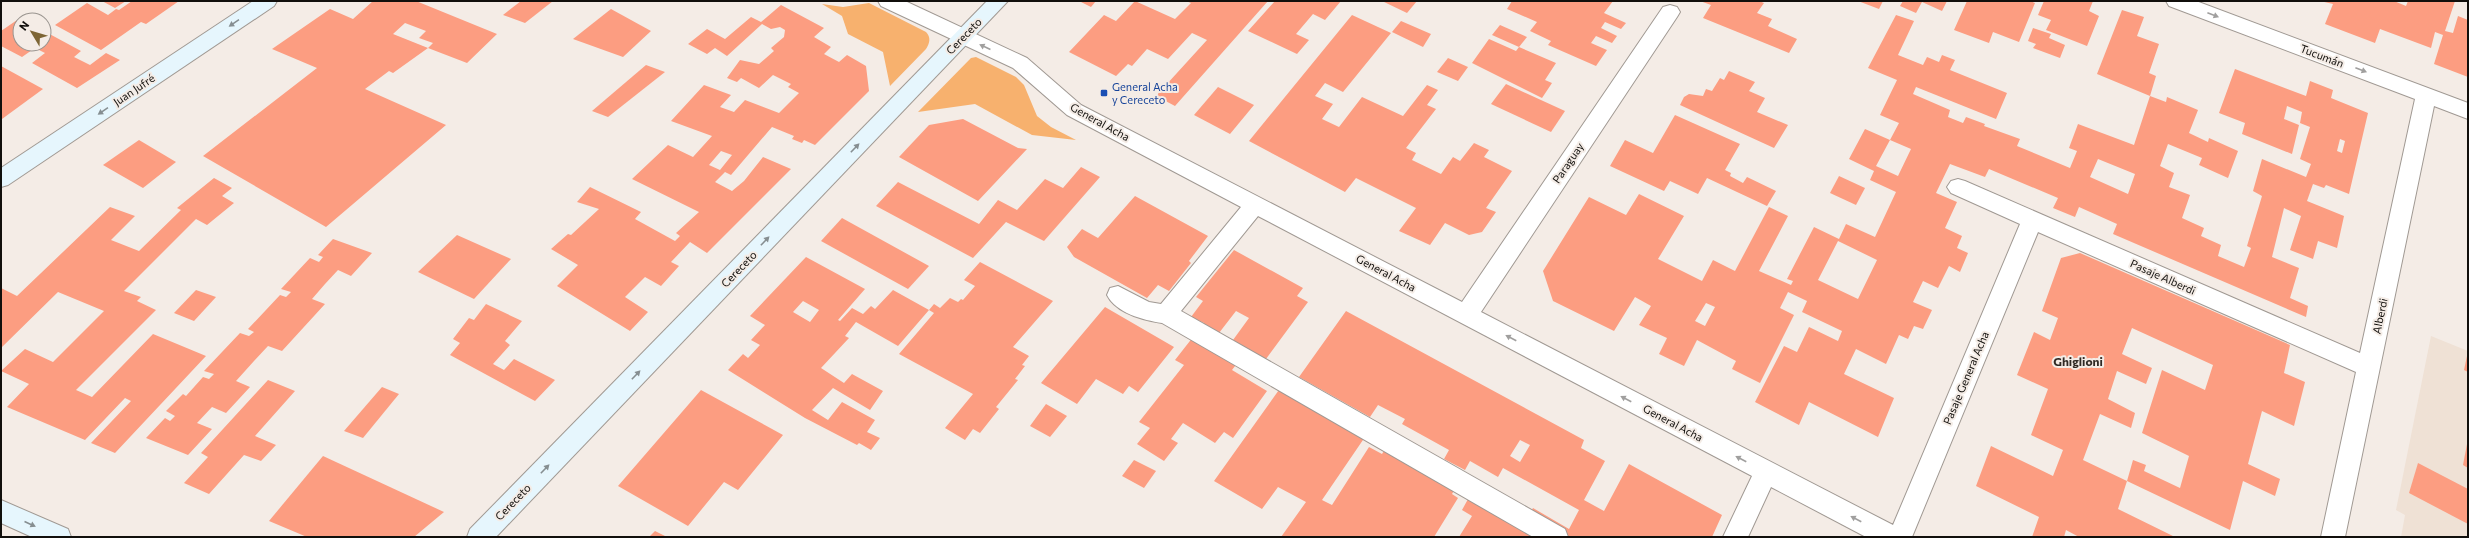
<svg xmlns="http://www.w3.org/2000/svg" width="2469" height="538" viewBox="0 0 2469 538" font-family="Commissioner,sans-serif">
  <style>
    .built { fill: #efe1d5 }
    .green { fill: #f7b16e }
    .building { fill: #fc9d81; fill-rule: evenodd }
    .lines { fill: none; stroke-linecap: round; stroke-linejoin: round }
    .minor-casing { stroke: #a09993; stroke-width: 2 }
    .secondary-casing { stroke: #a09993; stroke-width: 2 }
    .minor { fill: #fff; fill-rule: evenodd }
    .secondary { fill: #e6f6fd; fill-rule: evenodd }
    .oneway { fill: #a09f9e }
    .oneway2 { fill: #868e91 }
    .transit-dot { fill: #1a4fb4; stroke: #f4ece6; stroke-width: 1.5 }
    .labels { text-anchor: middle; stroke-width: 4; stroke-linejoin: round; paint-order: stroke }
    .street-label { font-size: 11px; fill: #110f0c; stroke: #f4ece6 }
    .transit-label { font-size: 11px; fill: #164399; stroke: #f4ece6; text-anchor: start }
    .neighbourhood-label { font-size: 12px; font-weight: bold; fill: #302a25; stroke: #f4ece6 }
  </style>
  <rect width="100%" height="100%" fill="#f4ece6"/>
  <polygon class="built" points="2431,336 2468,351 2468,537 2401,537 2405,515 2396,510"/>
  <g class="green">
    <path d="M869,3L926,32C931,37 930,43 926,49L890,86L883,52L848,34L842,16L822,4L843,7Z"/>
    <polygon points="976,57 1016,77 1024,85 1037,116 1051,127 1076,140 1032,135 975,104 918,112 971,58"/>
  </g>
  <g class="building">
    <polygon points="102,1 126,1 115,8"/>
    <polygon points="132,1 179,1 146,24 141,22 101,50 55,25 87,3 108,15 116,9 119,10"/>
    <polygon points="373,1 416,1 497,34 467,63 428,48 433,43 419,38 426,31 405,23 393,34 428,48 393,73 389,71 365,89 446,125 326,227 203,156 317,68 272,49 330,9 353,19"/>
    <polygon points="521,1 553,1 525,23 503,15"/>
    <polygon points="1079,1 1096,1 1091,7"/>
    <polygon points="1135,1 1175,19 1191,3 1186,1 1268,1 1175,106 1156,96 1207,40 1192,33 1168,59 1147,49 1132,66 1128,64 1116,76 1069,52 1104,15 1116,21"/>
    <polygon points="1275,1 1341,1 1325,20 1313,14 1296,34 1309,40 1297,54 1248,31"/>
    <polygon points="1382,1 1417,1 1407,13"/>
    <polygon points="1512,1 1613,1 1604,13 1626,23 1621,29 1605,22 1601,28 1617,36 1612,43 1596,36 1591,43 1607,50 1596,66 1548,45 1551,41 1530,31 1537,22 1507,9"/>
    <polygon points="1700,1 1759,1 1764,3 1757,13 1772,19 1768,26 1797,39 1789,53 1703,18 1711,5"/>
    <polygon points="1858,1 1883,1 1879,9"/>
    <polygon points="1903,1 1947,1 1942,11 1922,2 1916,13 1900,6"/>
    <polygon points="1967,1 2030,1 2035,3 2019,42 1993,32 1989,43 1954,30"/>
    <polygon points="2044,1 2093,1 2089,11 2099,16 2087,46 2046,30 2051,20 2038,15"/>
    <polygon points="2320,1 2394,1 2406,6 2408,1 2455,1 2445,31 2453,33 2458,16 2468,20 2468,77 2434,64 2443,35 2435,32 2431,48 2380,29 2375,43 2325,24 2333,4"/>
    <path d="M781,5L824,28L814,37L831,47L824,54L839,62L847,55L866,66L869,91L815,145L804,140L802,143L792,139L794,136L772,127L731,175L725,172L715,182L732,191L744,181L763,157L791,169L707,253L690,242L671,262L679,266L661,286L645,277L625,297L648,312L630,331L557,286L578,265L551,249L568,234L571,235L599,209L577,202L590,187L641,212L635,219L675,241L680,236L676,233L699,212L632,179L668,145L693,157L712,136L671,121L704,85L731,95L720,107L734,112L745,100L779,113L799,93L788,87L791,84L773,75L759,88L741,78L737,82L727,78L740,60L759,64L774,51L771,48L784,37L785,30L780,27L771,29L762,24L727,56L715,48L707,54L688,44L707,29L725,39L751,17L761,22ZM721,151L732,155L720,170L709,165Z"/>
    <polygon points="611,9 651,31 623,57 573,39"/>
    <polygon points="2122,10 2144,17 2137,36 2159,44 2149,73 2156,76 2150,96 2097,74"/>
    <polygon points="1352,15 1391,33 1343,92 1325,83 1315,96 1333,104 1322,119 1339,127 1362,97 1403,116 1427,85 1438,90 1427,105 1436,109 1406,148 1416,153 1412,160 1441,174 1453,157 1460,161 1474,143 1489,150 1484,157 1512,171 1486,208 1496,212 1482,232 1469,235 1445,223 1430,245 1399,231 1416,208 1356,178 1345,192 1249,141"/>
    <path d="M1896,15L1914,21L1898,55L1923,65L1927,57L1939,62L1942,55L1955,60L1950,70L2007,93L1996,119L1916,87L1913,94L1950,110L1948,117L1963,123L1966,117L1985,124L1984,126L2020,139L2017,146L2070,168L2077,151L2069,148L2078,124L2134,145L2150,96L2166,102L2167,97L2198,110L2189,133L2208,142L2209,138L2238,151L2228,178L2199,165L2202,158L2168,144L2160,166L2174,173L2169,187L2190,195L2182,218L2204,228L2201,236L2221,245L2218,256L2244,267L2251,248L2247,246L2262,196L2253,191L2262,159L2306,177L2311,164L2300,159L2310,127L2300,123L2302,112L2287,106L2284,119L2299,125L2292,154L2242,134L2245,123L2219,113L2235,69L2306,96L2310,81L2333,90L2331,98L2368,113L2349,194L2326,185L2324,188L2313,184L2307,201L2344,216L2337,248L2318,241L2313,259L2290,250L2301,216L2284,208L2272,257L2299,268L2290,298L2308,306L2306,317L2113,234L2117,224L2079,207L2075,217L2053,208L2058,198L1989,169L1985,177L1950,164L1936,193L1957,202L1945,228L1962,236L1957,248L1968,253L1960,272L1949,266L1938,288L1923,281L1913,302L1932,310L1923,329L1914,326L1908,339L1899,335L1886,364L1856,349L1844,374L1894,398L1878,437L1809,402L1799,425L1755,402L1784,346L1797,352L1809,327L1838,341L1842,331L1802,312L1807,301L1788,292L1780,308L1794,315L1760,383L1732,369L1736,361L1697,340L1684,366L1659,354L1667,338L1639,325L1651,306L1635,297L1614,331L1553,301L1543,271L1589,197L1626,215L1639,194L1684,216L1658,259L1702,281L1713,260L1735,271L1769,207L1788,216L1759,271L1791,285L1793,281L1787,279L1814,227L1839,239L1846,224L1875,237L1896,192L1870,180L1874,171L1849,159L1865,129L1890,140L1876,166L1898,176L1911,149L1890,140L1899,123L1880,115L1897,80L1868,68ZM2340,139L2345,141L2342,153L2337,151ZM2098,159L2135,174L2128,194L2090,177ZM1838,241L1877,260L1858,299L1818,280ZM1706,303L1715,307L1705,326L1695,321Z"/>
    <polygon points="20,18 23,20 20,20 20,44 44,44 44,31 81,51 74,57 90,65 106,53 120,60 77,88 32,63 45,53 35,48 22,57 1,46 1,31"/>
    <polygon points="1401,21 1431,34 1423,47 1392,32"/>
    <polygon points="1500,25 1527,37 1519,47 1492,35"/>
    <polygon points="2033,28 2051,34 2049,38 2065,45 2060,58 2033,48 2036,44 2028,41"/>
    <polygon points="1489,39 1516,51 1519,47 1556,63 1545,80 1552,83 1542,98 1472,63"/>
    <polygon points="1448,58 1468,67 1458,81 1437,72"/>
    <polygon points="646,65 665,72 608,117 592,111"/>
    <polygon points="1,66 43,89 2,119 1,118"/>
    <polygon points="1729,71 1755,82 1749,91 1765,98 1757,112 1788,125 1774,148 1680,105 1684,97 1689,94 1703,96 1706,89 1712,91 1720,78 1724,80"/>
    <polygon points="1506,84 1565,111 1551,132 1491,104"/>
    <polygon points="1218,87 1254,105 1230,134 1194,115"/>
    <polygon points="1675,115 1740,144 1725,170 1731,173 1730,176 1743,183 1747,177 1776,191 1767,206 1707,178 1698,194 1670,181 1664,191 1610,166 1625,140 1653,153"/>
    <polygon points="963,119 1018,148 1027,149 978,201 899,157 929,125"/>
    <polygon points="139,140 176,162 143,188 103,165"/>
    <polygon points="1081,167 1100,177 1044,241 1006,222 973,258 876,206 898,182 979,224 998,200 1017,210 1045,179 1063,188"/>
    <polygon points="1839,176 1865,188 1856,205 1830,193"/>
    <polygon points="214,178 232,188 222,196 234,203 207,225 196,219 124,291 141,297 137,301 156,310 76,390 92,397 153,334 206,356 115,453 91,443 131,401 125,398 85,440 7,407 29,384 1,371 25,349 53,362 104,311 58,292 1,348 1,288 17,296 110,207 135,216 111,240 139,251 181,210 177,208"/>
    <polygon points="1135,196 1208,236 1189,261 1191,263 1169,291 1158,285 1147,298 1074,257 1067,247 1082,229 1098,238"/>
    <polygon points="842,218 929,266 908,289 821,241"/>
    <polygon points="457,235 511,259 474,299 418,272"/>
    <polygon points="333,239 372,253 351,276 338,270 325,284 312,299 325,304 282,351 268,346 254,361 236,381 250,387 226,413 212,407 197,423 212,429 188,455 146,438 165,418 170,421 175,416 166,411 183,394 186,396 203,377 209,379 214,374 204,371 240,333 249,336 254,332 248,329 280,295 286,297 291,292 281,289 310,258 319,262 323,257 318,255"/>
    <path d="M1234,250L1303,288L1297,296L1308,302L1266,359L1248,349L1232,370L1267,391L1233,438L1224,432L1215,443L1183,423L1171,439L1178,443L1164,461L1137,444L1150,428L1139,422L1184,365L1175,360L1204,323L1191,317L1203,301L1196,297ZM1236,311L1249,318L1233,340L1219,333Z"/>
    <path d="M2080,253L2290,345L2284,373L2305,382L2294,426L2262,411L2248,464L2280,479L2275,496L2243,481L2230,530L2127,481L2118,509L2175,537H2079L2066,530L2064,537H2032L2039,517L1976,486L1991,446L2053,476L2063,450L2031,435L2048,389L2017,375L2034,332L2050,340L2058,318L2042,311L2061,258ZM2132,328L2213,365L2205,390L2162,370L2142,433L2189,456L2180,488L2144,471L2146,465L2133,460L2127,481L2083,460L2100,414L2131,428L2135,413L2108,399L2117,371L2146,384L2152,368L2122,354Z"/>
    <path d="M806,257L865,289L838,320L840,321L852,308L863,314L871,306L875,309L893,290L929,310L898,346L856,322L845,336L849,338L821,368L844,383L852,374L883,391L870,410L833,388L812,410L828,420L842,402L875,420L867,432L880,438L871,450L859,443L857,445L805,418L728,370L743,354L748,358L760,345L751,340L765,325L750,316ZM803,301L819,310L810,322L793,312Z"/>
    <polygon points="980,262 1053,301 1013,347 1029,356 1022,365 1025,366 1015,379 1018,380 996,407 999,409 980,433 973,429 965,440 945,428 973,394 899,354 934,313 929,310 934,304 940,308 950,298 958,302 961,299 963,300 975,286 964,280"/>
    <polygon points="196,290 216,297 194,321 174,313"/>
    <polygon points="486,304 522,321 505,341 510,345 493,364 504,370 514,359 555,380 535,401 450,355 460,343 453,339 469,318 474,320"/>
    <polygon points="1105,307 1174,347 1138,392 1129,386 1123,394 1096,379 1077,404 1041,383"/>
    <path d="M1346,311L1584,440L1581,448L1605,461L1584,500L1604,511L1629,464L1722,515L1712,537H1459L1472,516L1462,510L1473,490L1526,520L1533,508L1569,529L1579,510L1503,468L1498,477L1470,461L1465,470L1444,459L1449,450L1402,424L1405,419L1378,405L1370,417L1299,377ZM1520,440L1530,445L1520,462L1510,456Z"/>
    <polygon points="2467,356 2468,356 2468,372 2464,370"/>
    <polygon points="268,380 295,391 255,436 276,445 261,461 244,455 209,494 184,483 208,457 201,453"/>
    <polygon points="1286,380 1365,437 1322,500 1332,505 1369,447 1382,454 1391,440 1460,480 1452,494 1458,498 1434,537 1281,537 1306,502 1278,487 1262,509 1214,481"/>
    <polygon points="382,387 399,394 363,438 344,431"/>
    <polygon points="701,390 783,435 738,490 724,482 688,526 618,486"/>
    <polygon points="1046,404 1067,416 1050,437 1030,426"/>
    <polygon points="2467,444 2468,445 2468,468 2463,465"/>
    <polygon points="323,456 444,512 414,537 307,537 269,521"/>
    <polygon points="1134,460 1156,471 1144,488 1122,476"/>
    <polygon points="2418,463 2468,489 2468,524 2409,493"/>
    <polygon points="655,531 667,537 649,537"/>
  </g>
  <g class="lines">
    <g class="minor-casing">
      <path id="minor" d="M878,1H905L1027,58L1081,105L1462,302L1663,7L1670,5L1677,7L1680,12L1677,17L1481,312L1893,525L2020,224L1951,193L1947,187L1951,181L1958,179L1965,181L2360,353L2415,99L2169,6L2166,1H2196L2468,103V119L2434,106L2345,537H2321L2356,372L2038,232L1912,537H1866L1771,487L1748,537H1723L1752,476L1258,216L1181,311L1565,529L1568,537H1533L1162,323C1143,320 1116,313 1107,295L1110,288L1118,286L1149,302L1161,304L1241,207L1067,115L1013,68L881,6Z"/>
    </g>
    <g class="secondary-casing">
      <g id="secondary">
        <polygon points="253,1 277,1 274,6 8,185 1,187 1,168"/>
        <polygon points="987,1 1008,1 496,537 467,537 470,529"/>
        <polygon points="1,500 68,529 71,537 32,537 1,523"/>
      </g>
    </g>
    <use href="#minor" class="minor"/>
    <use href="#secondary" class="secondary"/>
  </g>
  <defs><path id="oneway-solid" d="M-6-.8H1V-3.2L6.5 0L1 3.2V.8H-6Z"/></defs>
  <g class="oneway">
    <use href="#oneway-solid" transform="translate(2213 15) rotate(21)"/>
    <use href="#oneway-solid" transform="translate(985 47) rotate(-155)"/>
    <use href="#oneway-solid" transform="translate(2361 70) rotate(21)"/>
    <use href="#oneway-solid" transform="translate(1511 338) rotate(-152)"/>
    <use href="#oneway-solid" transform="translate(1626 399) rotate(-152)"/>
    <use href="#oneway-solid" transform="translate(1741 459) rotate(-152)"/>
    <use href="#oneway-solid" transform="translate(1856 519) rotate(-152)"/>
  </g>
  <g class="oneway2">
    <use href="#oneway-solid" transform="translate(234 23) rotate(146)"/>
    <use href="#oneway-solid" transform="translate(103 111) rotate(146)"/>
    <use href="#oneway-solid" transform="translate(855 148) rotate(-46)"/>
    <use href="#oneway-solid" transform="translate(765 241) rotate(-46)"/>
    <use href="#oneway-solid" transform="translate(636 375) rotate(-46)"/>
    <use href="#oneway-solid" transform="translate(545 469) rotate(-46)"/>
    <use href="#oneway-solid" transform="translate(30 524) rotate(24)"/>
  </g>
  <rect class="transit-dot" x="1100" y="89" width="8" height="8" rx="2"/>
  <g class="labels">
    <g class="street-label">
      <text transform="translate(964 36) rotate(-46)" y="4">Cereceto</text>
      <text transform="translate(2322 56) rotate(21)" y="4">Tucumán</text>
      <text transform="translate(134 90) rotate(-34)" y="4">Juan Jufré</text>
      <text transform="translate(1100 122) rotate(29)" y="4">General Acha</text>
      <text transform="translate(1568 163) rotate(-56)" y="4">Paraguay</text>
      <text transform="translate(739 269) rotate(-46)" y="4">Cereceto</text>
      <text transform="translate(1386 273) rotate(28)" y="4">General Acha</text>
      <text transform="translate(2163 277) rotate(24)" y="4">Pasaje Alberdi</text>
      <text transform="translate(2380 316) rotate(-78)" y="4">Alberdi</text>
      <text transform="translate(1966 378) rotate(-67)" y="4">Pasaje General Acha</text>
      <text transform="translate(1673 423) rotate(28)" y="4">General Acha</text>
      <text transform="translate(513 502) rotate(-46)" y="4">Cereceto</text>
    </g>
    <g class="transit-label">
      <text x="1112" y="91">General Acha<tspan x="1112" dy="13">y Cereceto</tspan></text>
    </g>
    <g class="neighbourhood-label">
      <text x="2078" y="366">Ghiglioni</text>
    </g>
  </g>
  <rect width="2469" height="538" fill="none" stroke="#110f0c" stroke-width="4"/>
  <g transform="translate(32 32) rotate(308)"><circle r="19" fill="#f4ece6" stroke="#99948f"/>
  <path d="M0-3L7 15L0 10L-7 15Z" fill="#7d6535"/>
  <text y="-6" font-size="11" font-weight="bold" text-anchor="middle" fill="#110f0c">N</text>
  </g>
</svg>
